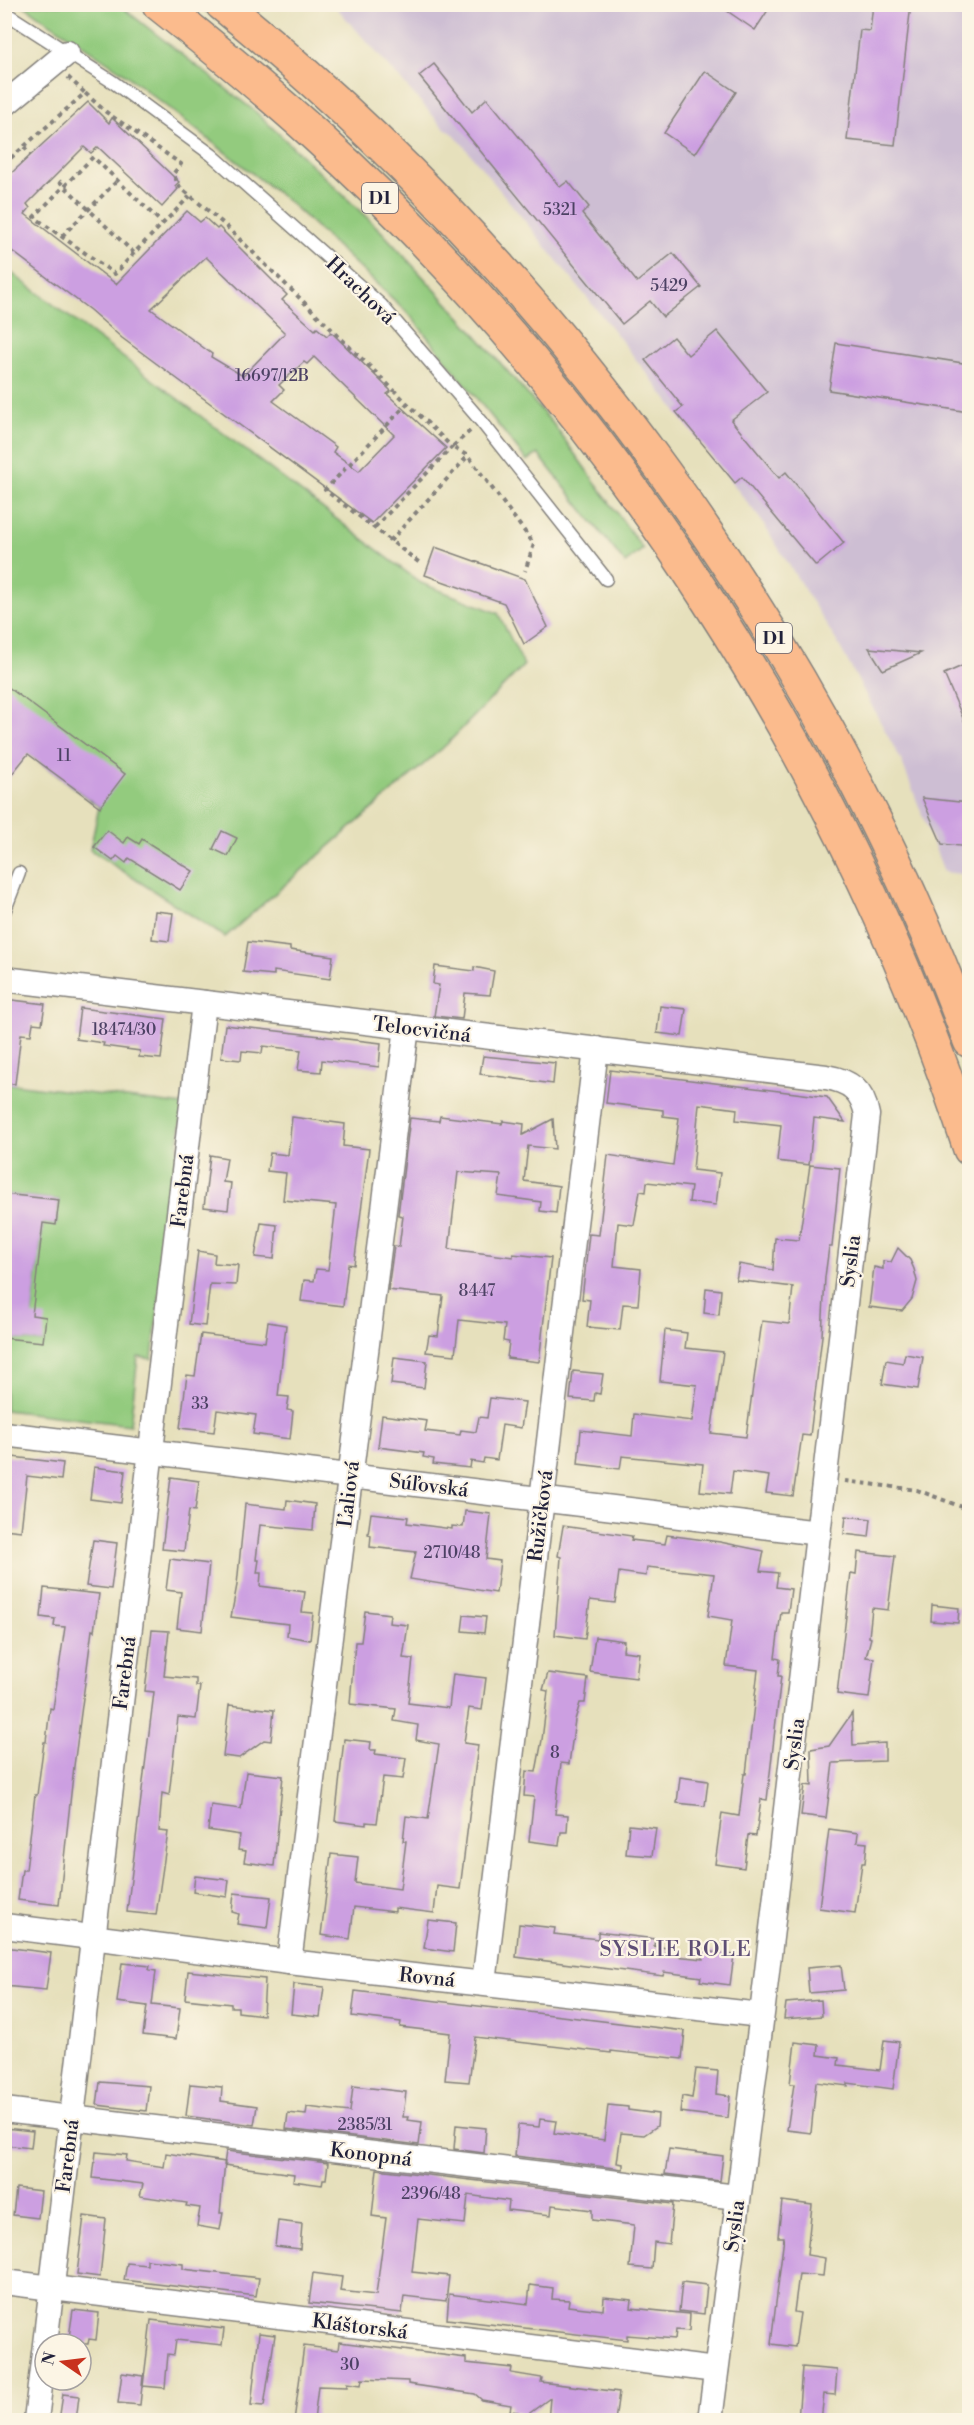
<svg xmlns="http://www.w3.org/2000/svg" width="974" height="2425" viewBox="0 0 974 2425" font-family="'Libre Bodoni',serif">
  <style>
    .industrial { fill: #cdbed3 }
    .green { fill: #93cb7e; stroke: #5a765c; stroke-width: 1.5 }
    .building { fill: #cc9fe1; fill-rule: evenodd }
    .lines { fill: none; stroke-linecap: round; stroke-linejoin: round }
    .lane-casing { stroke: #84817c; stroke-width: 15 }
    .street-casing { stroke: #84817c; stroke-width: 27 }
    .highway-casing { stroke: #84817c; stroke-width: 36 }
    .path { stroke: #84817c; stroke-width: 4; stroke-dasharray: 4.5 4.5; stroke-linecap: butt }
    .lane { stroke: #fff; stroke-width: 12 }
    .street { stroke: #fff; stroke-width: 24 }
    .highway { stroke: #fbbb8d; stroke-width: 33 }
    .labels { text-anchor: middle; stroke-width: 4.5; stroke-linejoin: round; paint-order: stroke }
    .number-label { font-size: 16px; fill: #4c4164 }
    .shield { fill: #fcf5e5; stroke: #63616e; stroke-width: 1.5 }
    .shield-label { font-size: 18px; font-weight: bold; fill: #22223b }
    .street-label { font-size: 20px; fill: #22223b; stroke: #fcf5e5 }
    .neighbourhood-label { font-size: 21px; letter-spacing: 1.5px; fill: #5e4e75; stroke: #fcf5e5 }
  </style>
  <rect width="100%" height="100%" fill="#fcf5e5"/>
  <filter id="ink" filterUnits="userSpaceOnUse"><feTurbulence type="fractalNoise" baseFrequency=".0167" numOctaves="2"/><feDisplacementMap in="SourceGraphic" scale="12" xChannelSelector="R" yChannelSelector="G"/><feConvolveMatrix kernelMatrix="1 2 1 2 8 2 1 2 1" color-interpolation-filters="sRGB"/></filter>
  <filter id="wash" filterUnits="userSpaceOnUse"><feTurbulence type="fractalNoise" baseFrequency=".008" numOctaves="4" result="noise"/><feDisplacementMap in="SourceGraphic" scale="24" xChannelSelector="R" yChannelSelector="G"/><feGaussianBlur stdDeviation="1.35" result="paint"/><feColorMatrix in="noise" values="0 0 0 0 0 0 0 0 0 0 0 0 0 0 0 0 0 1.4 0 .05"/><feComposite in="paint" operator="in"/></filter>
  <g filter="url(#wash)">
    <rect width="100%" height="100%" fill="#e6e0bc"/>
    <polygon class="industrial" points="334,5 969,5 969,875 944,872 902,762 839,645 761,520 610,326 455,135 443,127"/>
    <g class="green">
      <polygon points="23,5 119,5 257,113 381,231 471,329 554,425 643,549 625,563 538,454 527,461 409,314 289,202 121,71"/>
      <polygon points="5,268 421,583 498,613 524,665 446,745 225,937 90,850 99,807 5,736"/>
      <polygon points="5,1083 183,1105 152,1359 138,1357 130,1425 5,1410 5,1338 43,1342 32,1315 43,1223 56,1225 59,1200 5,1194"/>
    </g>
    <g id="blocks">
      <g class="building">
        <polygon points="717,4 772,4 755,30"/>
        <polygon points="873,4 911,4 895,145 847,140 860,30 870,31"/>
        <polygon points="434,64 472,112 487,98 560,187 568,181 589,207 582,214 637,282 673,253 701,287 663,317 650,301 622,324 419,76"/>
        <polygon points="705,71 736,92 695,154 664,133"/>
        <path d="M88,102L109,123L112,118L179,182L175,186L178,189L162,207L98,147L91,153L84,147L27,204L30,208L25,214L116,284L187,211L200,222L205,218L217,229L219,227L287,295L282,300L315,330L317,328L327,336L331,332L391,391L387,394L446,448L372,523L122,338L90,310L4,245V180ZM206,257L285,333L243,376L211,357L212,354L151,309ZM314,357L394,435L359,471L333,452L336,447L273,401L284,390L279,385L304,362L307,364Z"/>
        <polygon points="717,331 767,392 731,420 779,478 786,472 844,543 816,566 742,477 735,483 676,412 683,407 645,360 673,337 688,355"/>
        <polygon points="836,343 969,364 969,412 829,390"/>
        <polygon points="435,547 525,579 548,627 524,644 504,603 425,575"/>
        <polygon points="869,648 921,653 883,670"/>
        <polygon points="969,663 969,732 944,674"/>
        <polygon points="4,684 125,774 100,807 28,754 4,784"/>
        <polygon points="922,798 969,803 969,847 942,844"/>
        <polygon points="107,830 124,843 128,837 139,844 142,839 193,871 180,890 129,858 126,863 117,856 113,861 94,847"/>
        <polygon points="222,831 237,838 228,856 213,849"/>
        <polygon points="155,911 173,913 169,941 152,939"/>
        <polygon points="248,942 290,947 290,950 333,956 330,979 274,971 274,975 243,972"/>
        <polygon points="435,966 474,971 474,967 494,971 490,995 465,993 462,1019 434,1016 439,985 433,984"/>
        <polygon points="4,999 45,1004 42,1024 33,1023 31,1035 21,1034 15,1084 4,1083"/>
        <polygon points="660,1006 686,1009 682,1036 657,1033"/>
        <polygon points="80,1008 166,1019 161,1059 139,1057 140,1051 103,1046 104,1043 76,1039"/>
        <polygon points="225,1025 381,1043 379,1067 322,1060 321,1072 298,1070 301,1050 263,1046 262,1053 242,1051 241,1060 221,1058"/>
        <polygon points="483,1056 555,1063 553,1084 480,1074"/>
        <polygon points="610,1070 827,1097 845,1122 814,1118 809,1165 777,1161 781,1125 736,1120 737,1109 699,1104 693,1170 720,1173 716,1205 689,1202 691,1187 647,1182 646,1192 640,1191 634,1225 618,1223 614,1266 641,1269 638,1305 623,1304 620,1330 587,1327 590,1300 582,1299 589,1234 599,1235 608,1155 673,1165 679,1118 663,1116 663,1110 606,1103"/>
        <polygon points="440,1116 502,1124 503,1121 524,1124 523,1135 553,1119 555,1149 528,1146 524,1181 559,1186 556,1213 540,1211 541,1202 498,1196 501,1175 458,1172 449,1249 513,1257 513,1254 551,1258 539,1362 507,1358 509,1342 503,1341 505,1325 459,1320 455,1355 426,1352 429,1335 438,1336 443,1296 388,1290 394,1246 399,1247 403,1216 398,1215 410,1118 439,1121"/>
        <polygon points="292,1117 345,1124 343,1146 369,1149 354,1265 348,1264 343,1306 301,1301 304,1280 314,1281 316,1269 328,1270 336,1205 283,1200 286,1173 267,1171 270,1153 288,1155"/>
        <polygon points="210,1155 227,1158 223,1182 231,1183 228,1210 204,1207"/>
        <polygon points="810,1165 840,1168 832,1247 829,1247 825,1277 822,1336 810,1436 802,1435 793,1496 766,1493 769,1476 733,1471 730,1494 700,1491 703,1464 622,1456 620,1469 578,1464 581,1430 632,1436 634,1414 692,1421 697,1385 660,1381 665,1330 687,1333 685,1348 723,1352 711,1433 746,1437 762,1321 789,1324 793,1287 736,1280 739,1264 773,1270 775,1238 799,1240"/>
        <polygon points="4,1194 59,1200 56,1225 43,1223 32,1315 46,1317 43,1342 4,1338"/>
        <polygon points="261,1223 277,1225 274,1259 255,1257"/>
        <polygon points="898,1248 910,1260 914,1269 917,1281 912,1299 902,1311 869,1307 874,1267 883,1269 883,1261 891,1262"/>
        <polygon points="198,1251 215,1254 214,1263 238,1265 236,1285 210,1284 205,1326 189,1324"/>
        <polygon points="706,1288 721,1290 719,1315 704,1313"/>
        <polygon points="268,1322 286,1325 278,1396 289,1397 287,1410 293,1411 290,1439 253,1434 256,1415 217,1410 214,1432 180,1428 187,1375 195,1376 201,1334 265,1342"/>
        <polygon points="905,1354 923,1357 918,1389 882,1384 886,1360 903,1363"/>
        <polygon points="394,1357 427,1361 424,1388 391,1384"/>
        <polygon points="573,1371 603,1374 600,1394 595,1393 594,1401 570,1399"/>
        <polygon points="490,1398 525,1402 521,1428 502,1425 497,1460 484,1458 483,1463 471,1461 470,1468 433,1464 434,1459 423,1457 424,1453 378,1447 382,1415 427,1421 425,1431 460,1435 461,1430 476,1432 479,1417 487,1418"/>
        <polygon points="4,1456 63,1463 61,1480 27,1476 21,1531 4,1529"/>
        <polygon points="94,1467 125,1471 121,1503 90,1499"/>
        <polygon points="171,1477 199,1481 195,1511 189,1510 184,1551 162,1549"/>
        <polygon points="287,1500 315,1504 313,1530 260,1525 256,1560 259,1560 257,1573 261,1573 260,1586 305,1592 302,1612 313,1613 310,1640 287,1636 288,1624 231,1617 237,1585 245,1504 286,1509"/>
        <polygon points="465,1511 491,1514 486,1559 500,1561 496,1593 410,1579 416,1552 370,1547 371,1535 368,1534 371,1513 408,1517 407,1523 452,1529 452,1526 463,1527"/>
        <polygon points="846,1516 871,1519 869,1537 844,1534"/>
        <polygon points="563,1526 632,1536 631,1540 665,1544 667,1535 720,1542 764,1551 760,1571 778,1573 776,1587 791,1589 788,1612 781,1612 775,1658 780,1659 778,1676 781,1676 767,1800 761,1799 756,1836 748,1835 744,1868 715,1864 722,1813 739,1816 744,1774 746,1774 758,1670 726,1666 732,1620 708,1616 714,1574 647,1567 646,1576 619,1572 615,1603 590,1600 585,1639 555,1635 561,1557 558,1556"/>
        <polygon points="93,1540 117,1543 111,1589 86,1586"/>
        <polygon points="858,1552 895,1556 888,1610 872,1608 869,1637 871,1638 866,1657 874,1658 869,1698 837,1694 851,1573 856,1574"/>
        <polygon points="170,1559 209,1564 202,1631 177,1628 181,1592 166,1590"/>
        <polygon points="44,1588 99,1594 94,1631 92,1630 74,1766 59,1905 18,1900 22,1870 26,1870 35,1795 37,1795 44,1742 46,1742 50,1708 53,1709 65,1627 54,1626 55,1619 41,1617"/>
        <polygon points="932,1605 959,1608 958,1623 931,1621"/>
        <polygon points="365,1611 390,1614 389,1623 408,1625 403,1658 413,1659 408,1703 449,1708 453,1674 486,1678 482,1710 469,1708 464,1743 478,1745 460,1889 437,1886 434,1913 395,1908 395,1912 354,1907 350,1939 321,1935 331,1854 358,1857 355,1883 400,1889 406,1841 403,1841 406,1816 428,1819 439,1744 416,1740 418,1725 394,1721 396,1709 350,1704 355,1642 361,1642"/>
        <polygon points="464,1615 486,1617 484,1633 462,1631"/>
        <polygon points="152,1630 169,1631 164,1676 196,1679 196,1686 200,1686 196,1719 178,1717 169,1795 162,1793 159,1831 168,1832 156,1915 127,1912 154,1692 145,1691"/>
        <polygon points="595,1637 624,1641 623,1651 639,1653 636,1678 590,1672"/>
        <polygon points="548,1673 588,1678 585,1703 580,1703 575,1720 569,1764 561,1763 555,1814 568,1815 567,1832 561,1832 559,1845 529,1841 534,1797 524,1796 526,1771 536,1772 542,1740 548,1691 543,1690"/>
        <polygon points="229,1705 274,1710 271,1741 264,1740 239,1758 223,1756"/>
        <polygon points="852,1713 853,1745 885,1743 885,1761 833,1763 826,1818 801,1815 805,1785 812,1786 811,1749 829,1746"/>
        <polygon points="344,1739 371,1742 370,1750 376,1750 375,1754 406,1758 403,1779 383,1777 377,1823 366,1822 366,1825 335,1821"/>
        <polygon points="246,1772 283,1776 274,1866 244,1862 246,1851 238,1850 240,1835 208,1830 211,1805 241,1809"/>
        <polygon points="680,1777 708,1781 705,1806 677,1803"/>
        <polygon points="629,1825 656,1828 652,1856 626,1854"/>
        <polygon points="829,1829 858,1833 857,1842 867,1843 865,1863 862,1863 855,1913 819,1908"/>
        <polygon points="195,1876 229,1880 227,1897 193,1892"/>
        <polygon points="234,1893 271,1897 267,1928 237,1924 239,1914 232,1912"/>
        <polygon points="428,1920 456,1923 453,1952 424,1948"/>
        <polygon points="519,1924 555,1928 554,1934 598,1939 598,1932 655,1939 654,1946 667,1948 666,1955 703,1959 704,1951 734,1955 730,1985 700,1981 701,1977 664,1972 663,1976 516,1957"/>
        <polygon points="4,1947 51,1953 46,1990 4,1986"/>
        <polygon points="122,1963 150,1966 149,1970 156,1971 152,2005 180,2008 176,2039 143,2035 147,2006 117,2002"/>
        <polygon points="841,1965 844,1990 809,1993 807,1968"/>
        <polygon points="188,1971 265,1979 263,2015 238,2012 238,2007 231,2007 231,2004 185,1999"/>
        <polygon points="294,1984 324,1987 320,2017 291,2014"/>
        <polygon points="355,1991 685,2031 682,2059 611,2051 611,2053 475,2037 469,2082 445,2080 450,2033 400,2027 401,2022 352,2016"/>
        <polygon points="821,2000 822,2016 784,2019 786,2003"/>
        <polygon points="884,2040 899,2042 893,2089 848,2083 848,2086 816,2082 811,2133 787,2130 794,2084 790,2084 795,2042 819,2045 818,2055 839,2058 838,2065 880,2070"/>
        <polygon points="696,2069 718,2071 716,2094 730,2096 728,2118 680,2112 682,2096 692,2098"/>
        <polygon points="100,2082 149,2086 146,2111 97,2105"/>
        <polygon points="190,2084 222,2087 221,2101 257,2106 254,2125 186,2116"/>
        <polygon points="353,2086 406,2092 403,2117 408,2117 407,2120 422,2122 419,2145 286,2129 288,2113 306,2115 307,2107 350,2112"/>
        <polygon points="608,2105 628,2107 628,2110 658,2114 657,2126 644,2135 621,2133 617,2163 623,2164 623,2169 515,2156 518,2125 539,2127 540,2119 556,2121 554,2133 604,2140"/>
        <polygon points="456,2125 486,2128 484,2153 454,2149"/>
        <polygon points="4,2128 33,2131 31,2148 4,2145"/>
        <polygon points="669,2149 723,2156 720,2181 665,2174"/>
        <polygon points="226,2151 328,2163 326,2179 323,2179 322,2185 293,2181 294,2174 224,2165"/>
        <polygon points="96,2152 127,2155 126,2161 164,2167 166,2153 225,2162 220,2213 223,2213 220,2230 197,2226 200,2208 186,2206 187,2203 140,2196 143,2184 93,2178"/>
        <polygon points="377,2169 673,2204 669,2244 654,2242 652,2269 630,2267 634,2225 592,2220 592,2210 552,2205 551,2215 508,2210 509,2201 468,2195 465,2224 418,2219 412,2272 449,2276 446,2301 404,2296 402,2313 309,2303 313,2273 342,2277 340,2291 376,2295 386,2218 372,2216"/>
        <polygon points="16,2188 41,2191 38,2218 13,2215"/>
        <polygon points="782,2201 812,2205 807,2255 825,2258 823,2276 799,2274 794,2312 800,2313 795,2347 771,2344 784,2237 778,2237"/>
        <polygon points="84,2216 106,2219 100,2277 77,2274"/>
        <polygon points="278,2221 302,2224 300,2249 275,2246"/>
        <polygon points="147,2260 183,2264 183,2269 259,2278 256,2296 124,2280 127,2263 147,2265"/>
        <polygon points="682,2282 707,2285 704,2314 679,2311"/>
        <polygon points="530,2285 553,2288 552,2299 569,2300 568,2306 603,2310 604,2297 632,2300 631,2308 690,2314 689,2331 676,2330 675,2339 627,2335 627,2340 447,2319 449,2294 528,2304"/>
        <polygon points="73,2310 99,2313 96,2340 89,2339 88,2344 68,2344"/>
        <polygon points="151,2320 224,2329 222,2345 176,2340 174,2355 168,2354 165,2388 143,2386"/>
        <polygon points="259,2333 275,2335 264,2406 251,2405"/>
        <polygon points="339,2342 466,2358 466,2363 512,2368 511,2373 542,2378 541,2382 619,2392 615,2421 573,2416 573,2421 548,2421 550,2398 523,2418 518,2412 510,2411 511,2405 482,2400 475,2394 408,2384 408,2381 362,2379 361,2385 347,2383 347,2387 318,2386 314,2421 294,2421 304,2346 338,2350"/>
        <polygon points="802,2367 837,2370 835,2395 824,2394 821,2421 798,2421"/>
        <polygon points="122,2373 143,2376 140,2405 118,2403"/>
        <polygon points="63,2394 79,2396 76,2421 59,2421"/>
      </g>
    </g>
  </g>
  <g filter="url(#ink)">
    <use href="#blocks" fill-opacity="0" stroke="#84817c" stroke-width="1.5"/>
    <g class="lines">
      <g class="lane-casing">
        <g id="lane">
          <polyline points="4,12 113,82 212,155 381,305 481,421 606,579"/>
          <polyline points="4,912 19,873"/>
        </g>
      </g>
      <g class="street-casing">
        <g id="street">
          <polyline points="4,105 67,53"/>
          <path d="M4,979L826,1077C850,1081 863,1091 867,1115L763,2006L710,2420"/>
          <polyline points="4,1434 819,1533"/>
          <polyline points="4,1926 289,1962 761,2015"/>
          <polyline points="289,1962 407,1027"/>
          <polyline points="484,1983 596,1049"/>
          <polyline points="4,2110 737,2197"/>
          <polyline points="4,2282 716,2370"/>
          <polyline points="36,2420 204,1003"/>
        </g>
      </g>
      <g class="highway-casing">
        <g id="highway">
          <path d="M159,4C212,46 263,88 313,133C610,401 847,768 970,1149"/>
          <path d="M222,4C552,270 823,643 970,1041"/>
        </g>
      </g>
      <g class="path">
        <polyline points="68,77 85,93"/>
        <polyline points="24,147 31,155"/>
        <polyline points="4,164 85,93 106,112 181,164 173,174 180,187 225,225 452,447 374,528"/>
        <polyline points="59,181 134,253 190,196"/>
        <polyline points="62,236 117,181"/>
        <polyline points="134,253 115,274 34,217 93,157 163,224"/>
        <polyline points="408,403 325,490 421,564"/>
        <polyline points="470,431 452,447 468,456 534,544 525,571"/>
        <polyline points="390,541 468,456"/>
        <polyline points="845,1481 917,1490 970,1510"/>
        <polyline points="959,2420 970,2399"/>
      </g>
      <use href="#lane" class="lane"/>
      <use href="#street" class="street"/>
      <use href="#highway" class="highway"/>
    </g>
  </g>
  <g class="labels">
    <g class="number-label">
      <text x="560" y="215">5321</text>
      <text x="669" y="291">5429</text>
      <text x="272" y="381">16697/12B</text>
      <text x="64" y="761">11</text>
      <text x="124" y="1035">18474/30</text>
      <text x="477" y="1296">8447</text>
      <text x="200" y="1409">33</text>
      <text x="452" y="1558">2710/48</text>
      <text x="555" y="1758">8</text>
      <text x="365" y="2130">2385/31</text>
      <text x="431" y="2199">2396/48</text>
      <text x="350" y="2370">30</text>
    </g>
    <g class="shield">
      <rect x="362" y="183" width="36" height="30" rx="4.5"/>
      <rect x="756" y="623" width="36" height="30" rx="4.5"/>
    </g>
    <g class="shield-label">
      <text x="380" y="204">D1</text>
      <text x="774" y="644">D1</text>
    </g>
    <g class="street-label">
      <text transform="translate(361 290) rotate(44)" y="7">Hrachová</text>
      <text transform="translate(422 1029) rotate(7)" y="7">Telocvičná</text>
      <text transform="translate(182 1191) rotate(-83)" y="7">Farebná</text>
      <text transform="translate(850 1261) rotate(-83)" y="7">Syslia</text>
      <text transform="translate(429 1485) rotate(7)" y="7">Súľovská</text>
      <text transform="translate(348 1494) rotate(-83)" y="7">Ľaliová</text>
      <text transform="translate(540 1516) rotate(-83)" y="7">Ružičková</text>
      <text transform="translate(124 1673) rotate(-83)" y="7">Farebná</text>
      <text transform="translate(794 1744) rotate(-83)" y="7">Syslia</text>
      <text transform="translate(427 1977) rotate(6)" y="7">Rovná</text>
      <text transform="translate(371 2154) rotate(7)" y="7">Konopná</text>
      <text transform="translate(67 2156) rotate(-83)" y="7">Farebná</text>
      <text transform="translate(734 2226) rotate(-83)" y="7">Syslia</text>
      <text transform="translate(360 2326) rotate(7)" y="7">Kláštorská</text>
    </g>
    <g class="neighbourhood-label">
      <text x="676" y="1956">SYSLIE ROLE</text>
    </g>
  </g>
  <rect width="974" height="2425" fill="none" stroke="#fcf5e5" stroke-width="24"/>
  <g transform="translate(63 2362) rotate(284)"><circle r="28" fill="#fcf5e5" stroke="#a5a1a1" stroke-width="1.5"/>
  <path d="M0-4.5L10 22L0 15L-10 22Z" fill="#c8321e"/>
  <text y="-9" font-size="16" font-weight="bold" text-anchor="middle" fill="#22223b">N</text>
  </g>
</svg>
